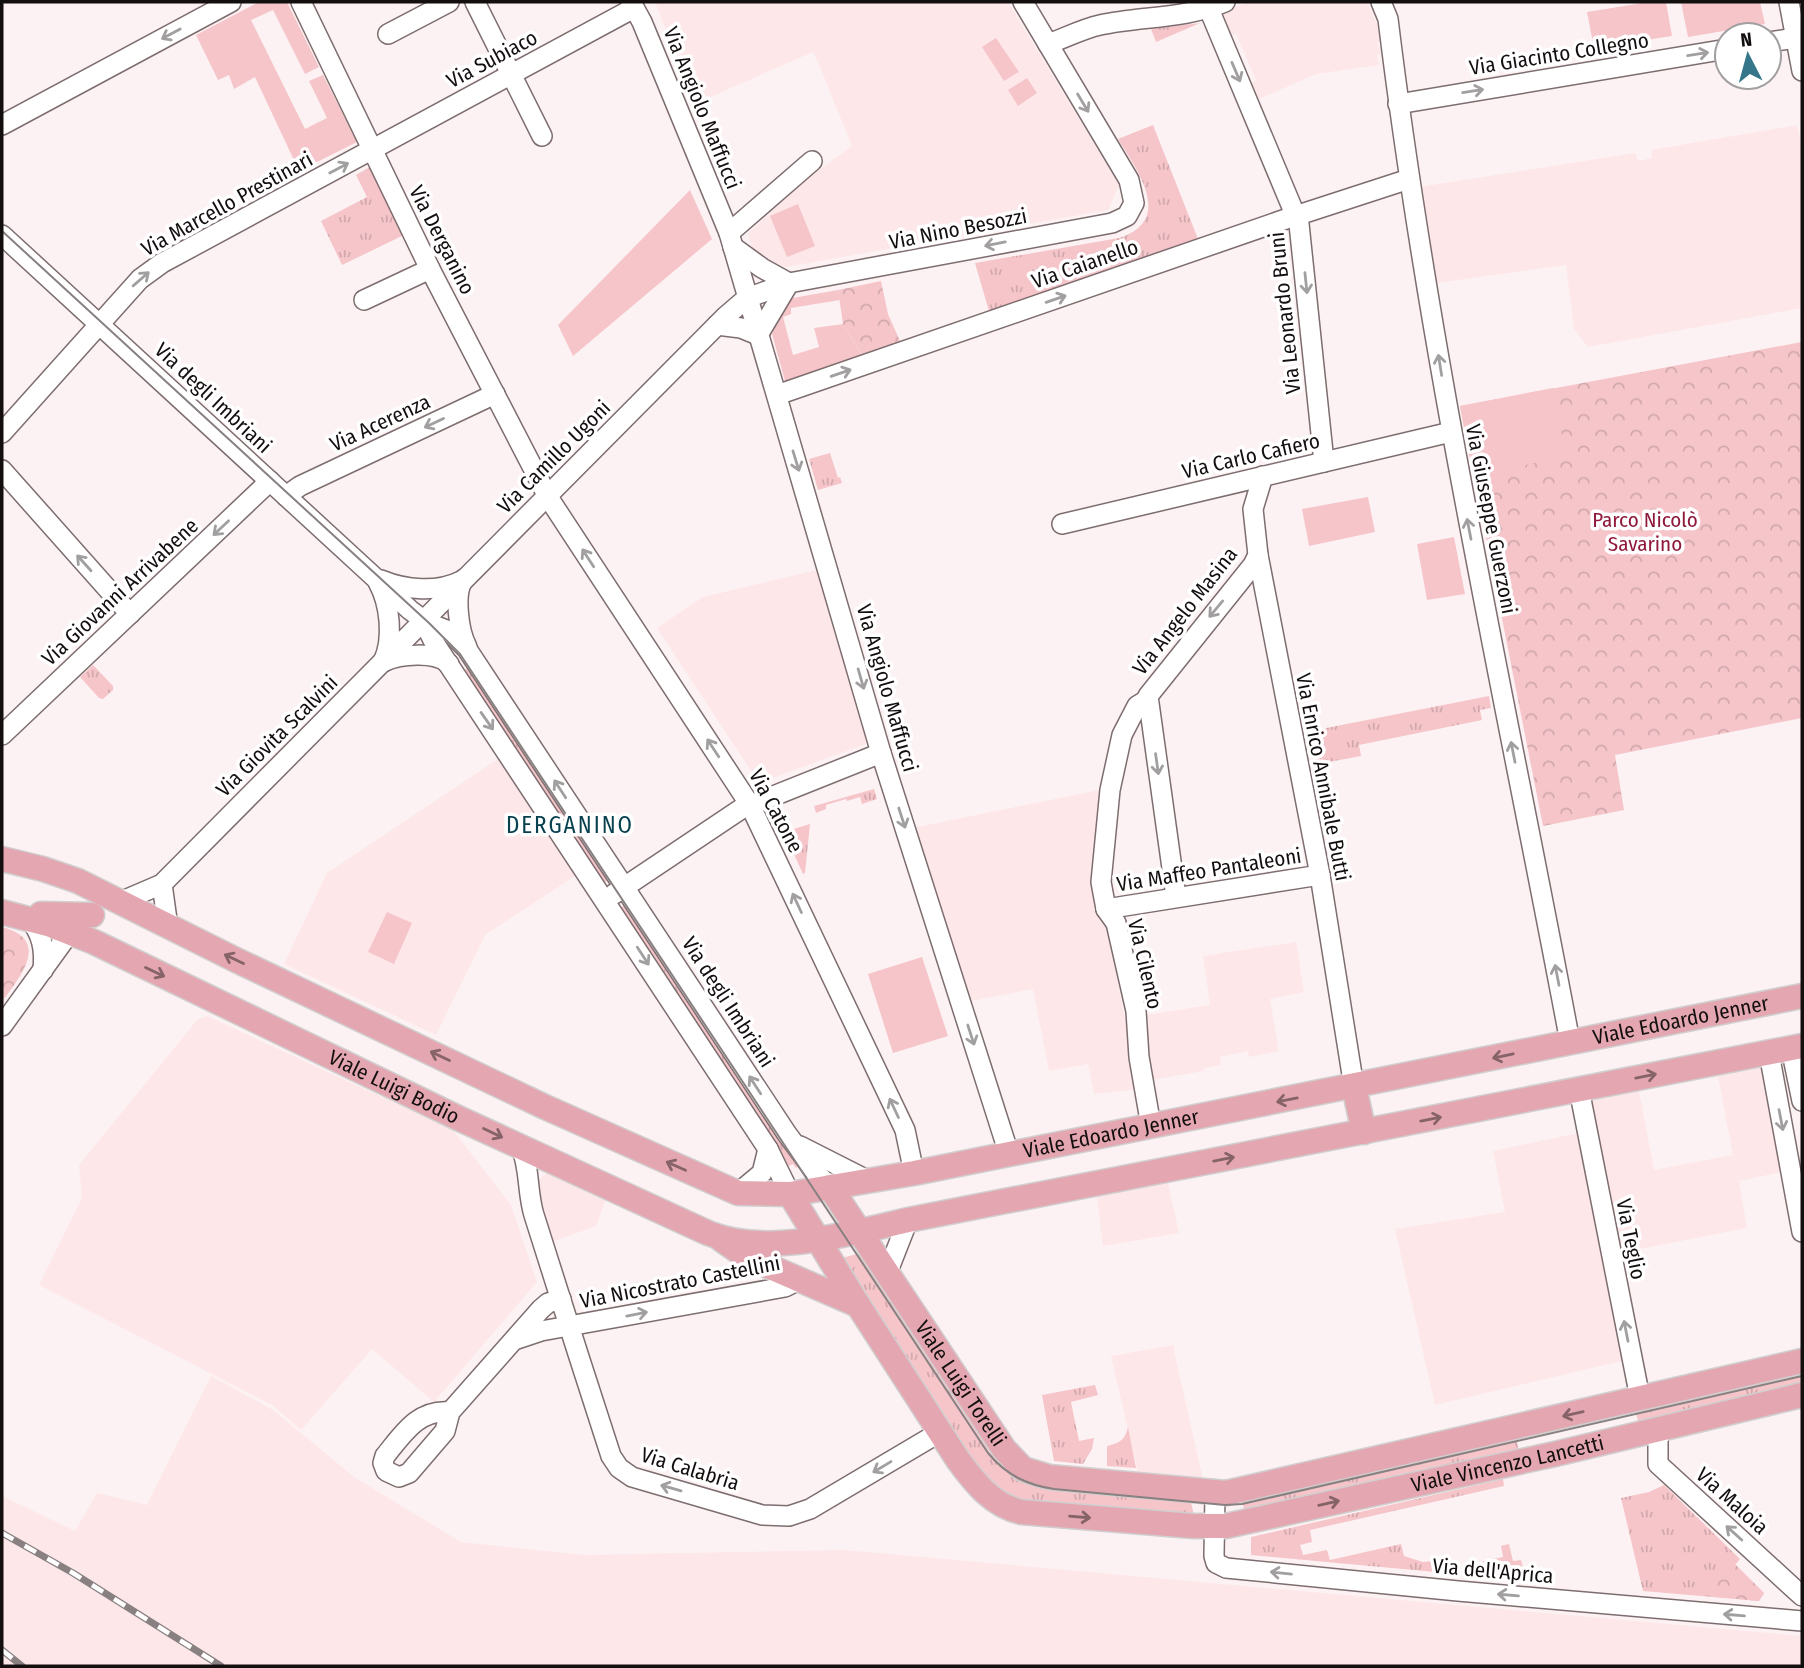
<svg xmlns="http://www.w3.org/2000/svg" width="1804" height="1668" viewBox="0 0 1804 1668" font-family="'Fira Sans Condensed',sans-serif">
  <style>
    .built { fill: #fde7e9 }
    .grass { fill: url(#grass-tufts) }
    .forest { fill: url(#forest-crowns) }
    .garden { fill: #f5c5ca }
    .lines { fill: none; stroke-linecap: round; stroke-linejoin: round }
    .minor-casing { stroke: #7d6d6f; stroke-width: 22 }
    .major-casing { stroke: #d0cfcf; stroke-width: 27 }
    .minor { stroke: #fff; stroke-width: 19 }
    .major { stroke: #e4a7b1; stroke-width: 24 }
    .tram { stroke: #888081; stroke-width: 2 }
    .rail-casing { stroke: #888081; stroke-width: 7 }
    .rail { stroke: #fff; stroke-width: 4.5; stroke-dasharray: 13; stroke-linecap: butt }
    .oneway { stroke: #a19f9f }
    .oneway2 { stroke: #866368 }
    .labels { text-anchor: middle; stroke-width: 7; stroke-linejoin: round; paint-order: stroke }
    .street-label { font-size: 21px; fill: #140f0f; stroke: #fff }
    .park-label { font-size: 21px; fill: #8f193a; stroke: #fff }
    .neighbourhood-label { font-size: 23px; letter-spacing: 2px; fill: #07404f; stroke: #fff }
  </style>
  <defs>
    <pattern id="grass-tufts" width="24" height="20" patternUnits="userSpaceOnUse" patternTransform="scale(1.75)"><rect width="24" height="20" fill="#f5c5ca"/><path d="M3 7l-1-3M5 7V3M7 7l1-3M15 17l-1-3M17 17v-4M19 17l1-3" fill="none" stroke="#d1a8ac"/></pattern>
    <pattern id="forest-crowns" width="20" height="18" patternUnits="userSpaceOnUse" patternTransform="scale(1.75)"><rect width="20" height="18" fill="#f5c5ca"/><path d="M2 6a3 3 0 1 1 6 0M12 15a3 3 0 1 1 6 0" fill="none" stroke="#d1a8ac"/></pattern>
  </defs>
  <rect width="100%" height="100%" fill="#fdf2f3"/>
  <g class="built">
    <polygon points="655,2 1008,2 1119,185 1108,210 786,267 772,262 752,248 748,234 797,186 852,146 818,62 813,52 692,105 693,100"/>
    <polygon points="1247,2 1367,2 1384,40 1377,43 1381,53 1377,55 1379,65 1316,74 1259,99 1252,83 1256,80 1236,34 1230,36 1221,13"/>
    <polygon points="1797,125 1802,151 1802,308 1588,347 1574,329 1566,265 1436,283 1419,187 1635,153 1638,161 1652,158 1651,150"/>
    <polygon points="817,570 868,743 759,783 657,628 703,597"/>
    <polygon points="498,759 575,876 485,935 436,1035 284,964 327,873"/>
    <polygon points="1104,789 1102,908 1140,1089 1094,1094 1088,1064 1049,1071 1033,989 966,1002 908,829"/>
    <polygon points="1296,942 1304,992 1270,999 1279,1051 1249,1057 1248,1051 1220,1057 1221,1065 1204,1068 1204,1071 1145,1081 1140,1016 1210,1005 1203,956"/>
    <polygon points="207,1016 453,1130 511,1205 537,1282 434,1402 372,1349 301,1430 272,1405 39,1285 82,1198 79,1165 197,1020"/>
    <polygon points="1766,1057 1787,1171 1739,1181 1747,1228 1614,1254 1581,1091 1637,1081 1654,1170 1733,1155 1716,1066"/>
    <polygon points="1583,1132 1630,1359 1435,1405 1395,1229 1505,1212 1493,1151"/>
    <polygon points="550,1170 609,1191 596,1226 546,1244 531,1187"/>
    <polygon points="1166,1174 1179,1233 1103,1246 1096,1188"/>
    <polygon points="1174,1345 1174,1351 1205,1488 1140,1481 1111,1356"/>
    <polygon points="211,1376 273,1410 354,1477 461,1542 584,1555 844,1550 1802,1636 1802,1666 2,1666 2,1496 75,1531 97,1493 147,1505"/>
  </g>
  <g class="grass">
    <polygon points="1200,23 1156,42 1151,29"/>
    <path d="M1153,125L1198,239L989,311L975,263L1119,238C1175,220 1137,170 1118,139Z"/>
    <polygon points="370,167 404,235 342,265 321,221 367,197 356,175"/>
    <polygon points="830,453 838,478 840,477 842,483 818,490 809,459"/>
    <polygon points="93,665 113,686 113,690 103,699 99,698 80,677"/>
    <polygon points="472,665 611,878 602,884 462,672"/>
    <polygon points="1489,696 1491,708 1480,710 1482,720 1359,745 1361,756 1313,765 1306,732"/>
    <polygon points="874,789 877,799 862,804 860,797 847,801 846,799 826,805 826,809 816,813 814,806"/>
    <polygon points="810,824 805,873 803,874 784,832"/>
    <polygon points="627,903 803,1163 796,1168 793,1164 789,1166 619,909"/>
    <polygon points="864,1252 1001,1459 1190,1498 1195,1520 1009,1499 979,1470 842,1258"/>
    <polygon points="1802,1370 1802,1390 1640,1429 1634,1405"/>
    <polygon points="1095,1385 1098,1395 1071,1402 1079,1441 1094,1438 1092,1449 1083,1464 1054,1461 1042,1395"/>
    <path d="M1128,1427L1136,1468L1107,1466V1446C1120,1443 1125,1440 1128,1427Z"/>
    <polygon points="1515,1433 1520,1456 1246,1516 1241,1498"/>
    <polygon points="1503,1479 1504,1486 1310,1530 1312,1542 1300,1545 1303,1555 1327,1550 1330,1560 1401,1544 1404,1556 1423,1562 1443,1560 1446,1573 1251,1555 1251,1537"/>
    <polygon points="1664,1485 1740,1559 1735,1565 1764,1593 1759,1601 1643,1591 1621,1498 1649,1492"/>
    <polygon points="1509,1544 1513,1561 1521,1560 1526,1580 1487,1577 1483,1561 1503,1557 1501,1546"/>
  </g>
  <g class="forest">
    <polygon points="881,281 888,314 900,341 862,355 843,324 838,290"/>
    <polygon points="1802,342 1802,718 1615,755 1624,810 1543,826 1460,406"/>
    <path d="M2,927C52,940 20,977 2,1002Z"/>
    <polygon points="1735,1564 1764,1593 1759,1601 1705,1596"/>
  </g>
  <g class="garden">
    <polygon points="259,2 287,2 319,67 305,74 273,10 251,20 305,129 327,118 309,81 323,75 357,142 299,171 255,77 234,89 229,75 218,80 196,35"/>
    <polygon points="1649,2 1666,2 1672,36 1594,48 1587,12"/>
    <polygon points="1681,2 1760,2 1765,24 1688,37"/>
    <polygon points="996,38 1019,72 1004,81 982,47"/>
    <polygon points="1027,78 1037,93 1018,106 1008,90"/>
    <polygon points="690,190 712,239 573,356 558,325"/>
    <polygon points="798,204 815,246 787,257 770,216"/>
    <polygon points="838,290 840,300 791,308 791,314 783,317 793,355 819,347 814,328 843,324 863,357 791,383 785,381 772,334 787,299"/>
    <polygon points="1553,388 1566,457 1473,475 1460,406"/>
    <polygon points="1368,497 1375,532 1309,546 1302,509"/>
    <polygon points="1454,537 1465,594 1427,600 1417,544"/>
    <polygon points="387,912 412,923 394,964 368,952"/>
    <polygon points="922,957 948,1036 893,1053 868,974"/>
  </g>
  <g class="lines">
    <g class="minor-casing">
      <g id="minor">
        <polyline points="301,2 430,269 548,497 750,805 905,1130 914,1173"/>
        <polyline points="475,2 542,136"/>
        <polyline points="631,2 642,22 729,233 881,753 1009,1154"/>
        <path d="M1381,2L1388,19C1430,364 1506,702 1570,1042"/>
        <polyline points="1789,2 1802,71"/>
        <polyline points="1209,9 1299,224 1324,462"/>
        <polyline points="388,34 449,2"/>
        <polyline points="1769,42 1796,38"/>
        <path d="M1048,44C1065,38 1082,29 1100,25C1142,16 1185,19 1225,2"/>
        <polyline points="1398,104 1727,49"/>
        <polyline points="2,125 231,2"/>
        <polyline points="729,233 812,161"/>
        <polyline points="2,235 410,610 426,622 449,631 467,649 787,1134 816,1173 830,1187"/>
        <polyline points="733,247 762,268 789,283"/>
        <polyline points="364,300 430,269"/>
        <polyline points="717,325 741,328 758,335"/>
        <polyline points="758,335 789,283"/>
        <polyline points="777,395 1283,220 1409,179"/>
        <polyline points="2,433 140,279 162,263 634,8"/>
        <polyline points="2,470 130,614"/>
        <polyline points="1263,476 1253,509 1258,555 1320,875 1354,1087"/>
        <polyline points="286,496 300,486 495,394"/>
        <polyline points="1062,524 1451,432"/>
        <path d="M464,579C453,593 459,632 467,647"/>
        <path d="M381,580C405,590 437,593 461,581"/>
        <path d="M378,582C390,604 394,639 383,662"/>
        <polyline points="423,620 435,644 768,1149 790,1194"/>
        <path d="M383,662C400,654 435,651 449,664"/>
        <polyline points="1147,700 1137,706 1122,735 1110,790 1101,882 1106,909 1116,923 1136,1011 1139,1057 1151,1126"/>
        <polyline points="2,735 270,481"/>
        <polyline points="162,884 168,927"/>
        <polyline points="614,894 741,809 881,753"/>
        <polyline points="1176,897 1148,696 1253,565 1258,555"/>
        <polyline points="120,902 162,884 726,316 747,298 789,283 1112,223 1127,216 1134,203 1129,180 1023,2"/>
        <polyline points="1106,909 1320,875"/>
        <path d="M29,918C42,934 45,949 43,970"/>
        <polyline points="2,1026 70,932"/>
        <polyline points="1791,1048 1802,1101"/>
        <polyline points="1769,1053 1802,1232"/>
        <polyline points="1579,1089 1640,1398"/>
        <polyline points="800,1146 869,1181"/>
        <path d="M521,1147C530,1167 527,1193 534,1215C559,1295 585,1376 611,1456L619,1468L632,1477L762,1515L789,1516L810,1509L940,1432"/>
        <polyline points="738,1193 762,1173 768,1149"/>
        <polyline points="888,1271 908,1220"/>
        <polyline points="517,1339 541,1331 785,1287 799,1280"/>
        <path d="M450,1412C418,1409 403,1434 385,1456L383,1463L386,1471L399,1477L409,1473L445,1431L450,1412L541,1309L548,1303L561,1299"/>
        <polyline points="1662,1429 1658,1439 1658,1464 1802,1596"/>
        <polyline points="1215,1493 1214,1556 1216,1563 1226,1568 1458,1591 1802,1621"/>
      </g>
    </g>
    <g class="major-casing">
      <g id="major">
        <path id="s1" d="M2,859L43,869L78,881L236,960L545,1107L738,1193L790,1194L914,1173L1802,996"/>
        <path id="s2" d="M2,912L51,925L94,942L458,1118L708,1233C766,1257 850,1234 908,1220L1802,1046"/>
        <polyline points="41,914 92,915"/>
        <polyline points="1354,1087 1364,1132"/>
        <path id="s3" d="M830,1187L1004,1449L1023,1469L1049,1477L1226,1493L1802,1361"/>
        <path id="s4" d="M790,1194L858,1305L958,1460C975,1483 992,1505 1021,1512L1193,1526H1226L1555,1454L1802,1395"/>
        <polyline points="722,1240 745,1256 858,1305"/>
      </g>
    </g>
    <use href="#minor" class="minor"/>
    <use href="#major" class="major"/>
    <path class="tram" d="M2,231L429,623L460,654L988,1453C1006,1475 1027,1485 1054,1489L1225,1505L1242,1504L1802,1376"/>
    <g class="rail-casing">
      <g id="rail">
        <polyline points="2,1533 73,1573 221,1666"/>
        <polyline points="2,1650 22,1666"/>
      </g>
    </g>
    <use href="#rail" class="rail"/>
  </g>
  <defs><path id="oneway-shaft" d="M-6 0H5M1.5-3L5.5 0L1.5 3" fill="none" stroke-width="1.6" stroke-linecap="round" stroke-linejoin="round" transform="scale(1.75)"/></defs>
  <g class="oneway">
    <use href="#oneway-shaft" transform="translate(171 34) rotate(152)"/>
    <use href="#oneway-shaft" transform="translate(1698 54) rotate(-9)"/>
    <use href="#oneway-shaft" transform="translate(1236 72) rotate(67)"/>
    <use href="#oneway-shaft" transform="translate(1473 91) rotate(-9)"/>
    <use href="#oneway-shaft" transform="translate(1083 103) rotate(59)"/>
    <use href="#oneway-shaft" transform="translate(339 168) rotate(-28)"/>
    <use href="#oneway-shaft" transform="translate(995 244) rotate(169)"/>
    <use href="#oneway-shaft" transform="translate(141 279) rotate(-41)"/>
    <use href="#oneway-shaft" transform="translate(1306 283) rotate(84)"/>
    <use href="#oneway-shaft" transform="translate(1056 299) rotate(-19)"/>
    <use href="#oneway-shaft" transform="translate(1440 365) rotate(-99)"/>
    <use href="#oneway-shaft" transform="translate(841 373) rotate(-19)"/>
    <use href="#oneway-shaft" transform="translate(434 423) rotate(155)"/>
    <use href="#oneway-shaft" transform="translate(796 461) rotate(73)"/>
    <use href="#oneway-shaft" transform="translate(221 528) rotate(137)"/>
    <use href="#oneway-shaft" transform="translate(1469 529) rotate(-101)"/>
    <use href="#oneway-shaft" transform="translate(588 558) rotate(-123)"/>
    <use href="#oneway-shaft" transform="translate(84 563) rotate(-132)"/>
    <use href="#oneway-shaft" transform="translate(1216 609) rotate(130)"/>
    <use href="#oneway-shaft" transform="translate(861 679) rotate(74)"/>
    <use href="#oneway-shaft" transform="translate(487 721) rotate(55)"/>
    <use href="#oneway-shaft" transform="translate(713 748) rotate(-123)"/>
    <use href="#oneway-shaft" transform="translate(1513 752) rotate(-101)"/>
    <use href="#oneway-shaft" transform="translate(1157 764) rotate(82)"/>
    <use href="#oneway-shaft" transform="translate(560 789) rotate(-123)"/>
    <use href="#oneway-shaft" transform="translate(902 818) rotate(72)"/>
    <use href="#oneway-shaft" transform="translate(797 903) rotate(-115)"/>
    <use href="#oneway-shaft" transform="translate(643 956) rotate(57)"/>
    <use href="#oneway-shaft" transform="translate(1557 975) rotate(-101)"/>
    <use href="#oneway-shaft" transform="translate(971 1035) rotate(72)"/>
    <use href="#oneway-shaft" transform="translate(755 1085) rotate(-123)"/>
    <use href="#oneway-shaft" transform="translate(894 1108) rotate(-115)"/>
    <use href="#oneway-shaft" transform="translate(1781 1120) rotate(79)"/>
    <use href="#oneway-shaft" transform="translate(637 1314) rotate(-11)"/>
    <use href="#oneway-shaft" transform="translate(1626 1331) rotate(-101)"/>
    <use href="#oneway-shaft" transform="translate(882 1467) rotate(149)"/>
    <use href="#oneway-shaft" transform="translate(671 1488) rotate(-164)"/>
    <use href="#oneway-shaft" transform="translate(1734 1533) rotate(-138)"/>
    <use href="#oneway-shaft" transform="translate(1281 1573) rotate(-174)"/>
    <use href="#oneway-shaft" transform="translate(1508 1595) rotate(-175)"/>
    <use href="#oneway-shaft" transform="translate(1734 1615) rotate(-175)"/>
  </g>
  <g class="oneway2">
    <use href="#oneway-shaft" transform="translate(234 959) rotate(-154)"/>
    <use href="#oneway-shaft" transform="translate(155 972) rotate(25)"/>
    <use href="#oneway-shaft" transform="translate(440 1056) rotate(-155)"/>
    <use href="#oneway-shaft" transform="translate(1503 1056) rotate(168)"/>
    <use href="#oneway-shaft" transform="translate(1646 1076) rotate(-11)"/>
    <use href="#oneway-shaft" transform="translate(1287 1100) rotate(169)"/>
    <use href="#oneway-shaft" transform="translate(1431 1119) rotate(-11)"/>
    <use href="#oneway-shaft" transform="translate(493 1133) rotate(26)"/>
    <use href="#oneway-shaft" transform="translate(1224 1159) rotate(-11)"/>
    <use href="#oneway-shaft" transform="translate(676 1166) rotate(-156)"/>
    <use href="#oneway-shaft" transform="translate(1573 1414) rotate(167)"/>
    <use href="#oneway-shaft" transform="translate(1329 1503) rotate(-13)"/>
    <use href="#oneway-shaft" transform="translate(1080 1517) rotate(5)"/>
  </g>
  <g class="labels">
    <g class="street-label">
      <text transform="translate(1559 54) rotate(-9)" y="7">Via Giacinto Collegno</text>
      <text transform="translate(492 59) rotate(-28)" y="7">Via Subiaco</text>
      <text transform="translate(702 108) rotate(68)" y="7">Via Angiolo Maffucci</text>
      <text transform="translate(227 204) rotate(-29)" y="7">Via Marcello Prestinari</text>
      <text transform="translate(958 229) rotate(-11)" y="7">Via Nino Besozzi</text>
      <text transform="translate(442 240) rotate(63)" y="7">Via Derganino</text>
      <text transform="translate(1085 264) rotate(-19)" y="7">Via Caianello</text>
      <text transform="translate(1285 313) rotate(-96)" y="7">Via Leonardo Bruni</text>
      <text transform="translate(213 398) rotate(43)" y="7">Via degli Imbriani</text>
      <text transform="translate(380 423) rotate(-25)" y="7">Via Acerenza</text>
      <text transform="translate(1251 456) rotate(-13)" y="7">Via Carlo Cafiero</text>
      <text transform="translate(554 457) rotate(-45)" y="7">Via Camillo Ugoni</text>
      <text transform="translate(1491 519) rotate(79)" y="7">Via Giuseppe Guerzoni</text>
      <text transform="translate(120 592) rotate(-43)" y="7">Via Giovanni Arrivabene</text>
      <text transform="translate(1185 611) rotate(-52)" y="7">Via Angelo Masina</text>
      <text transform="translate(887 688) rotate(74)" y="7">Via Angiolo Maffucci</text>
      <text transform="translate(277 736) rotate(-45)" y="7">Via Giovita Scalvini</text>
      <text transform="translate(1323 777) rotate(79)" y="7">Via Enrico Annibale Butti</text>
      <text transform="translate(776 811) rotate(62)" y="7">Via Catone</text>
      <text transform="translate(1209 870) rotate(-9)" y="7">Via Maffeo Pantaleoni</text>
      <text transform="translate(1145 964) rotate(77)" y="7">Via Cilento</text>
      <text transform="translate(728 1002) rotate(57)" y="7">Via degli Imbriani</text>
      <text dy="7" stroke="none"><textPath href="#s1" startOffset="1769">Viale Edoardo Jenner</textPath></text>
      <text dy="7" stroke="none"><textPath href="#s2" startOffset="430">Viale Luigi Bodio</textPath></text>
      <text dy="7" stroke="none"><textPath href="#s1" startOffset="1188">Viale Edoardo Jenner</textPath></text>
      <text transform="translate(1631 1239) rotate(79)" y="7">Via Teglio</text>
      <text transform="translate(680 1282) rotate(-11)" y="7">Via Nicostrato Castellini</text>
      <text dy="7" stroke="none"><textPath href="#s3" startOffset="236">Viale Luigi Torelli</textPath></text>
      <text dy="7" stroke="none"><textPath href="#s4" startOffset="892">Viale Vincenzo Lancetti</textPath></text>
      <text transform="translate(690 1469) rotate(17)" y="7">Via Calabria</text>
      <text transform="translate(1732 1501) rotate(42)" y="7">Via Maloia</text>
      <text transform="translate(1493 1571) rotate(5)" y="7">Via dell'Aprica</text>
    </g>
    <g class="park-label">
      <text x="1645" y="527">Parco Nicolò<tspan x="1645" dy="24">Savarino</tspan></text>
    </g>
    <g class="neighbourhood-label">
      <text x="570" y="833">DERGANINO</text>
    </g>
  </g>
  <rect width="1804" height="1668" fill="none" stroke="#140f0f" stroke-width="7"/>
  <g transform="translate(1748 56) rotate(354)"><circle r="33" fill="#ffffff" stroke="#a19f9f" stroke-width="2"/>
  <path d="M0-5L12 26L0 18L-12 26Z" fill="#36768a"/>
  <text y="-10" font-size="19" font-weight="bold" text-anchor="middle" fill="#140f0f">N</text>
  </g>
</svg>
